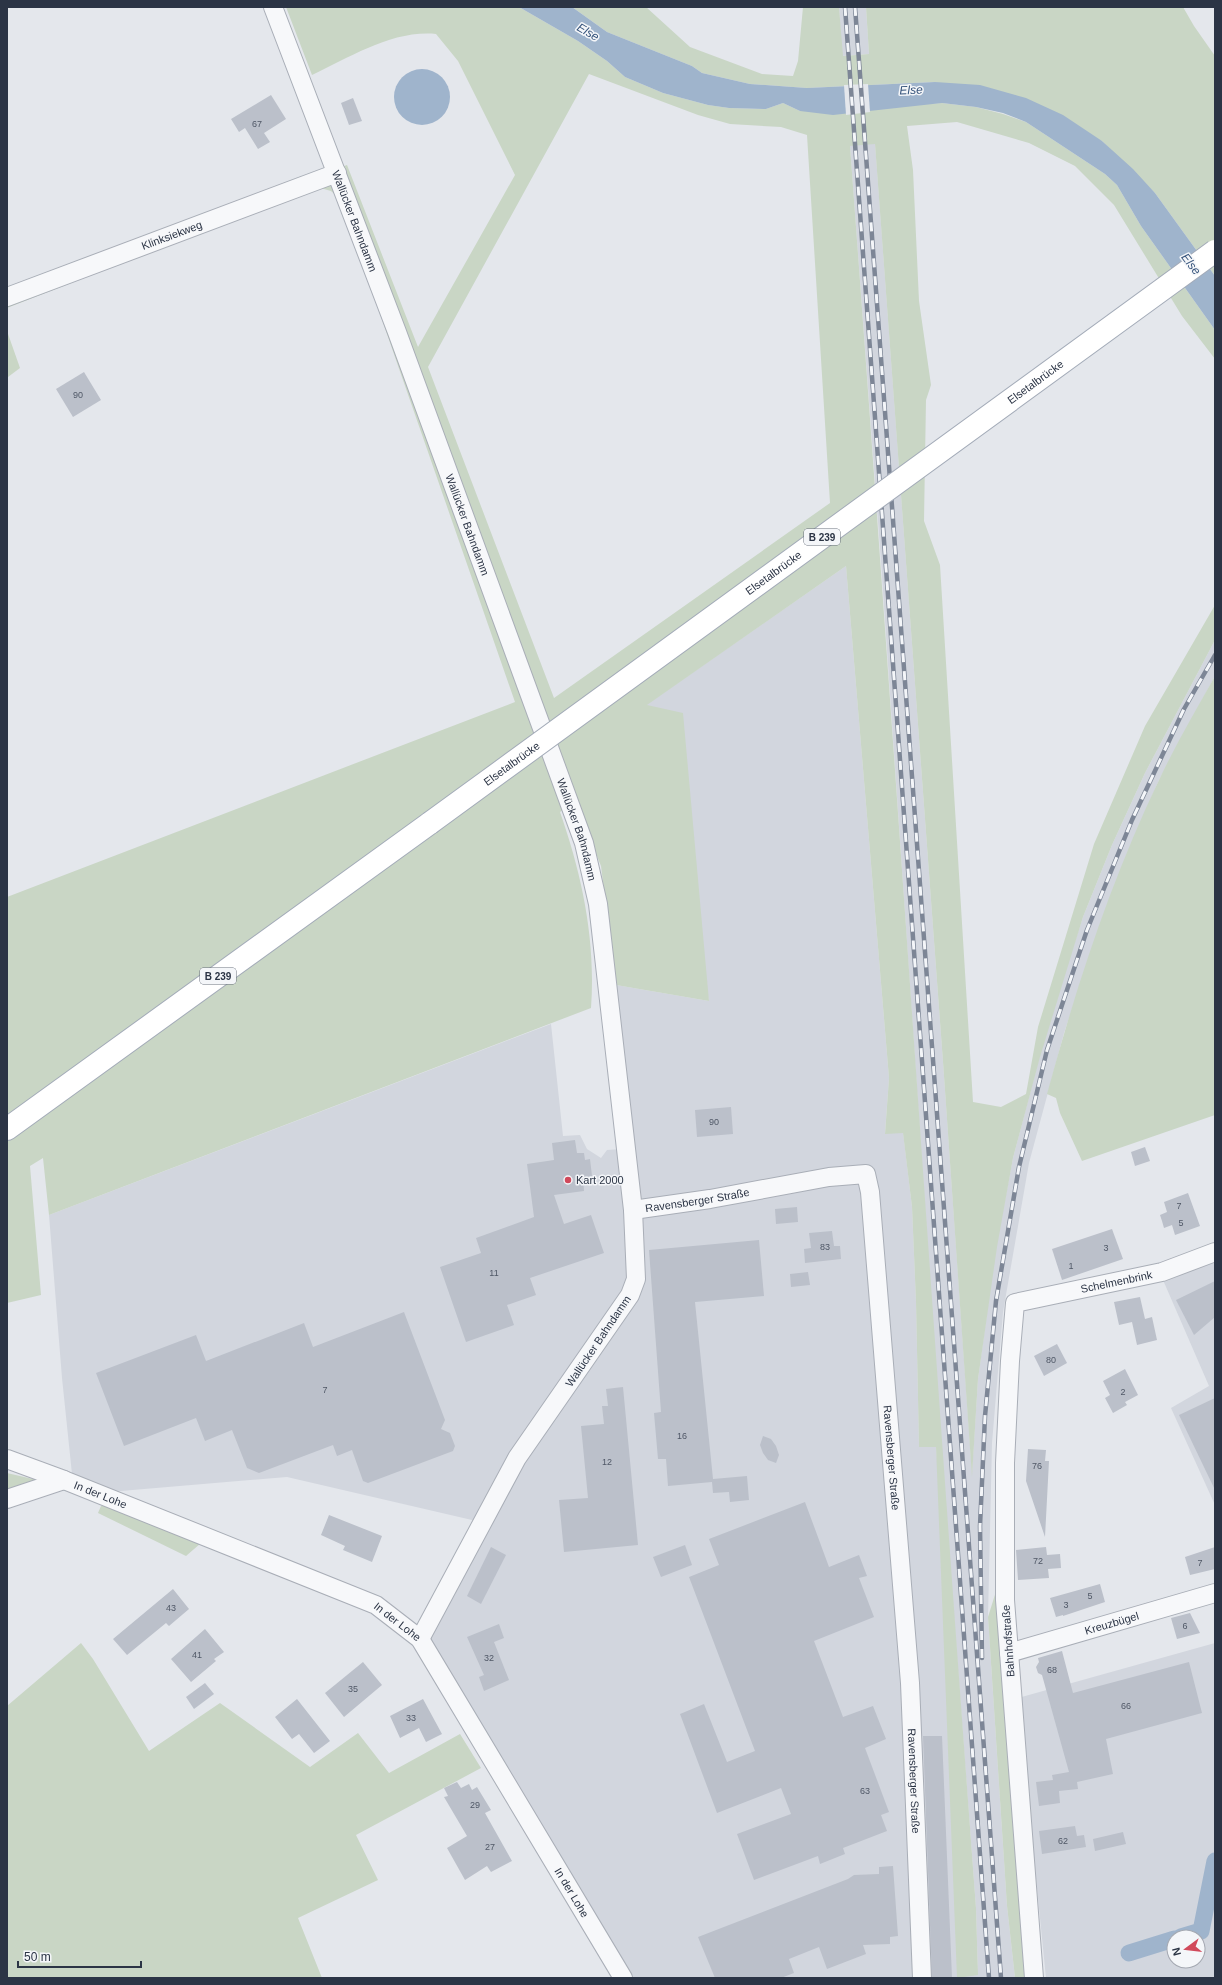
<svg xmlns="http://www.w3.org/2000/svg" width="1222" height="1985" viewBox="0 0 1222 1985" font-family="Helvetica,sans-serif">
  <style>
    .built { fill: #d2d6de; fill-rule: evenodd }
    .green { fill: #c9d6c5; fill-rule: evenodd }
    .water { fill: #9fb4cc }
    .pier { fill: #e4e7ec }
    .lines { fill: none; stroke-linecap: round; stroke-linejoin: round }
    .canal { stroke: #9fb4cc; stroke-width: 17 }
    .building { fill: #bbc0ca }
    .minor-casing { stroke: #a9aeb7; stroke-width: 20 }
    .primary-casing { stroke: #a3abb8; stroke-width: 24 }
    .minor { stroke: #f7f8fa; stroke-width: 18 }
    .primary { stroke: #fff; stroke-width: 22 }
    .rail-casing { stroke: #7d8696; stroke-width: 4.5 }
    .rail { stroke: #f4f6f9; stroke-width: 3; stroke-dasharray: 9; stroke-linecap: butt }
    .primary-bridge-casing { stroke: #a3abb8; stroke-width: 24; stroke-linecap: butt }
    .primary-bridge { stroke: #fff; stroke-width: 22 }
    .poi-dot { fill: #d1495b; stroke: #f4f6f9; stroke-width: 1.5 }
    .labels { text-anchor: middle; stroke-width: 3; stroke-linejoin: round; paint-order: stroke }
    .number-label { font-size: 9px; fill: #4f5766 }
    .shield { fill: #f4f6f9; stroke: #676e7b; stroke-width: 1 }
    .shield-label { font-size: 10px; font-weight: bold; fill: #2b3445 }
    .street-label { font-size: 11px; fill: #2b3445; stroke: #f4f6f9 }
    .poi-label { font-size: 11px; fill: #2b3445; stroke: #f4f6f9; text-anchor: start }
    .water-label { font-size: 12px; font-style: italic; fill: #34527a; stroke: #f4f6f9 }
  </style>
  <rect width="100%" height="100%" fill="#e4e7ec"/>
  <g class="built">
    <polygon points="839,7 866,7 869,54 842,56"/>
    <polygon points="875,143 943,1062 972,1473 978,1379 996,1247 1013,1158 1049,1021 1083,917 1112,845 1145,773 1215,640 1215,676 1159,780 1127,854 1101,922 1064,1033 1029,1163 1003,1312 992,1443 988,1617 1007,1906 1015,1978 630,1978 429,1638 489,1526 472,1520 287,1477 109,1492 72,1474 62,1378 49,1215 551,1024 563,1136 580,1135 587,1149 601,1158 607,1150 621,1149 627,1194 638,1175 616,985 709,1001 646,705 846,566 889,1078 885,1133 903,1132 912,1207 916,1302 919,1447 936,1447 978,1975 976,1908 943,1472 881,562 850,146"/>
    <polygon points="1215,1260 1215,1505 1171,1408 1209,1386 1163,1280"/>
    <path d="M1215,1643V1978H1046L1018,1698ZM1174,1937H1198V1961H1174Z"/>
  </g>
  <g class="green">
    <path d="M286,7H519L578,41L607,61L625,77L663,93L708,105L729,108L766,109L783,103L800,111L942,103L976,107L1003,114L1026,122L1105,174L1117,185L1141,226L1215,330V359L1182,316L1114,205L1075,166L1029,143L957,122L907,126L913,170L919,301L931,385L926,400L924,521L940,565L973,1102L1001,1107L1026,1094L1038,1027L1094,844L1145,726L1215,605V640L1145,773L1112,845L1083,917L1040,1057L1013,1158L997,1247L978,1379L972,1477L943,1062L875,144L850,146C894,734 932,1321 976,1908L978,1975L957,1978L936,1447H919L916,1302L912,1207L903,1133L885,1134L889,1078L846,566L647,705L683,713L709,1001L616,985L601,866L575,801L560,812C582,875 596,940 591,1008L49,1215L43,1158L30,1166L41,1295L7,1303V897L515,702L340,199L331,191L317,187L7,308V293L250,200L347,165L418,347L515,175L458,61L436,34C392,30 351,57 312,75ZM589,74L698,115L730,124L781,127L807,135L830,503L554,698L428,367Z"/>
    <polygon points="572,7 646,7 690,47 762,74 793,76 798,61 803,7 839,7 843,56 869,54 866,7 1183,7 1194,26 1215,56 1215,276 1155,193 1102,141 935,82 807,88 750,84 702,73 692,66 607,32"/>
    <polygon points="7,331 20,368 8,377 7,375"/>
    <path d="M1215,676V1115L1082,1161L1060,1113L1056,1098L1047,1094C1076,987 1111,880 1159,780C1176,744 1196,710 1215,676Z"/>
    <polygon points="7,1473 37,1480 7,1489"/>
    <polygon points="101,1506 108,1506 147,1523 201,1543 186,1556 98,1513"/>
    <polygon points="998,1585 1025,1978 1015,1978 1007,1906 988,1617"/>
    <polygon points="81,1643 93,1659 149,1751 220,1703 310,1767 358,1733 389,1773 460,1734 481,1768 356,1835 378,1880 298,1918 322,1978 7,1978 7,1706"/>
  </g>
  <g class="water">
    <polygon points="519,7 572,7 607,32 692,66 702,73 750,84 807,88 935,82 980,85 1026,98 1063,115 1102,141 1133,169 1155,193 1215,276 1215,330 1141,226 1117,185 1105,174 1026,122 1003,113 976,107 942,103 833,115 800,111 783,103 766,109 729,108 708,105 663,93 625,77 607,61 578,41"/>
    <circle cx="422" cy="97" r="28"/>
  </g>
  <polygon class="pier" points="868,84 870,112 846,115 844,85"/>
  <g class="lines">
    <g class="canal">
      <polyline points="1181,1937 1201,1931 1215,1861"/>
      <polyline points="1129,1953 1174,1939"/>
    </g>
  </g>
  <g class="building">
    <polygon points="271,95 286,119 264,133 270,142 258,149 245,128 239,132 231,119"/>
    <polygon points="353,98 362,121 349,125 341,103"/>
    <polygon points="84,372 101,400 73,417 56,389"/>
    <polygon points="731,1107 733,1134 697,1137 695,1110"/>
    <polygon points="575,1140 577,1153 584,1153 585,1160 590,1159 592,1176 583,1177 584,1191 554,1195 564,1224 591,1215 604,1253 530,1278 536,1295 507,1305 514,1325 466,1342 440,1267 481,1253 476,1238 534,1217 527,1164 554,1160 552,1143"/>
    <polygon points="1145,1147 1150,1161 1135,1166 1131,1152"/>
    <polygon points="1188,1193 1200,1226 1175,1235 1172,1225 1164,1228 1162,1221 1160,1215 1167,1212 1164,1202"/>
    <polygon points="797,1207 798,1222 776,1224 775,1209"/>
    <polygon points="1112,1229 1123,1259 1062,1280 1052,1249"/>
    <polygon points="832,1231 834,1246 840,1246 841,1259 805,1263 804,1249 811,1248 809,1233"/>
    <polygon points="759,1240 764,1296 695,1302 713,1479 747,1476 749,1500 730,1502 729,1492 713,1493 712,1482 668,1486 666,1459 658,1459 654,1413 661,1412 649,1250"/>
    <polygon points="808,1272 810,1285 791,1287 790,1274"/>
    <polygon points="1215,1281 1215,1317 1194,1335 1176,1300"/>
    <polygon points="1140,1297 1145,1319 1152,1317 1157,1340 1137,1345 1132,1322 1119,1325 1114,1302"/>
    <polygon points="404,1312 445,1420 441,1429 450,1433 455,1446 453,1451 368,1483 363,1481 352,1450 337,1456 333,1445 259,1473 247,1468 232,1430 205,1441 196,1418 124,1446 96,1373 196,1335 206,1361 304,1323 313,1347"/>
    <polygon points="1057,1344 1067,1363 1044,1376 1034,1356"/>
    <polygon points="1125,1369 1138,1395 1125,1402 1127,1405 1113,1413 1105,1398 1110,1395 1103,1381"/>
    <polygon points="623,1387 638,1545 564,1552 559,1500 588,1498 581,1426 604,1424 602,1406 608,1406 606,1389"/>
    <polygon points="1215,1398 1215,1490 1179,1415"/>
    <polygon points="763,1436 771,1439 776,1446 779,1455 776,1463 768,1460 763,1453 760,1445"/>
    <polygon points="1028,1449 1046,1450 1045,1461 1049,1461 1045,1537 1026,1481"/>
    <polygon points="805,1502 829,1567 859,1555 867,1576 859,1578 874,1617 814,1641 843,1717 873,1706 886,1739 865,1748 889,1812 881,1815 887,1831 843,1848 845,1854 820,1864 818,1856 754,1880 737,1834 791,1814 781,1788 717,1813 680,1714 704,1704 727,1762 755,1751 689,1577 719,1565 709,1539"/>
    <polygon points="329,1515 382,1536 372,1562 343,1550 345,1546 321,1535"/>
    <polygon points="685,1545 692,1565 661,1577 653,1557"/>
    <polygon points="491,1547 506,1555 481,1604 467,1596"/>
    <polygon points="1046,1547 1047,1555 1060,1554 1061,1568 1048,1569 1049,1578 1018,1580 1016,1550"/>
    <polygon points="1215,1547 1215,1569 1190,1575 1185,1557"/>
    <polygon points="1100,1584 1105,1602 1063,1616 1063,1615 1056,1617 1050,1598"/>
    <polygon points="173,1589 189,1609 169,1626 166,1623 127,1655 113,1639"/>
    <polygon points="1190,1613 1200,1633 1177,1639 1171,1618"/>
    <polygon points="499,1624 504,1638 494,1642 509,1680 484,1691 479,1677 484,1675 467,1637"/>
    <polygon points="205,1629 224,1652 214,1659 216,1661 191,1682 171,1659"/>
    <polygon points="1062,1651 1073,1693 1189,1662 1202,1713 1106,1739 1113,1774 1077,1782 1078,1789 1059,1791 1060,1803 1039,1806 1036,1782 1053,1780 1052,1775 1069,1772 1042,1675 1038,1673 1036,1667 1039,1662 1038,1658"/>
    <polygon points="363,1662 382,1685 344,1717 325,1693"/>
    <polygon points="205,1683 214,1694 194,1709 186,1697"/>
    <polygon points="297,1699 330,1741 314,1753 299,1734 292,1739 275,1717"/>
    <polygon points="423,1699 442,1734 426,1742 419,1728 400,1738 390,1716"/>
    <polygon points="923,1736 942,1736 952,1978 932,1978"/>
    <polygon points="457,1782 461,1788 469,1784 472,1790 477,1787 491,1810 485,1813 512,1861 491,1872 487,1866 465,1880 447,1848 467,1836 444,1797 448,1796 444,1788"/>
    <polygon points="1075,1826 1077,1836 1084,1835 1086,1847 1042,1854 1039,1831"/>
    <polygon points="1123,1832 1126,1844 1095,1851 1093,1839"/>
    <polygon points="893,1866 898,1936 890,1937 890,1944 863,1945 866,1954 827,1969 819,1947 789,1959 794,1973 781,1978 715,1978 698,1937 848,1879 854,1875 879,1874 879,1867"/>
  </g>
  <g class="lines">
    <g class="minor-casing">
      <g id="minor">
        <path id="s1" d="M273,7L397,332L584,843L598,904L633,1210L636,1279L630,1295L517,1458L420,1639"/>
        <path id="s2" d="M7,297L337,173"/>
        <path id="s3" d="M633,1210L710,1199L829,1177L866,1174L870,1192L910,1683L922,1978"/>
        <path id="s4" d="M7,1459L64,1480L376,1605L420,1639L623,1978"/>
        <polyline points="7,1499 64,1480"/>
        <path id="s5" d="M1009,1653L1215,1593"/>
        <path id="s6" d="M1034,1978L1005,1600V1463L1010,1361L1015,1303L1162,1272L1215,1252"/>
      </g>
    </g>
    <g class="primary-casing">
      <polyline id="primary" points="7,1129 430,823"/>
    </g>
    <use href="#minor" class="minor"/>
    <use href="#primary" class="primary"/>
    <g class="rail-casing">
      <g id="rail">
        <polyline points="845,7 989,1978"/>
        <polyline points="855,7 1001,1978"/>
        <polyline points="982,1658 980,1526 985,1416 996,1301 1019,1167 1047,1050 1087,930 1132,820 1184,709 1215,655"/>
      </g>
    </g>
    <use href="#rail" class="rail"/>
    <g class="primary-bridge-casing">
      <g id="primary-bridge">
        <path id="s7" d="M430,823L1215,251"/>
      </g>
    </g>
    <use href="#primary-bridge" class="primary-bridge"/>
  </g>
  <circle class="poi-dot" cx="568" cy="1180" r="4"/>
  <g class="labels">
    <g class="number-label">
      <text x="257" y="127">67</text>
      <text x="78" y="398">90</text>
      <text x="714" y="1125">90</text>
      <text x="1179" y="1209">7</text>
      <text x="1181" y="1226">5</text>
      <text x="825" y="1250">83</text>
      <text x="1106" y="1251">3</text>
      <text x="1071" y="1269">1</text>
      <text x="494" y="1276">11</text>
      <text x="1051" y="1363">80</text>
      <text x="325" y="1393">7</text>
      <text x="1123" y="1395">2</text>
      <text x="682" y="1439">16</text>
      <text x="607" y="1465">12</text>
      <text x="1037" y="1469">76</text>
      <text x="1038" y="1564">72</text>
      <text x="1200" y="1566">7</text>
      <text x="1090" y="1599">5</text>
      <text x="1066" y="1608">3</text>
      <text x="171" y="1611">43</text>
      <text x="1185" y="1629">6</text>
      <text x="197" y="1658">41</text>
      <text x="489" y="1661">32</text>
      <text x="1052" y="1673">68</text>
      <text x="353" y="1692">35</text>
      <text x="1126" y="1709">66</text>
      <text x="411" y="1721">33</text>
      <text x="865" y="1794">63</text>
      <text x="475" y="1808">29</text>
      <text x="1063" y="1844">62</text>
      <text x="490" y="1850">27</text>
    </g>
    <g class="shield">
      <rect x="804" y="529" width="36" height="16" rx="3"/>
      <rect x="200" y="968" width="36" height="16" rx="3"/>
    </g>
    <g class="shield-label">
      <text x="822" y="541">B 239</text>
      <text x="218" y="980">B 239</text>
    </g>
    <g class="street-label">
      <text dy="4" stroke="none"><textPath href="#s1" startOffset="229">Wallücker Bahndamm</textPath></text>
      <text dy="4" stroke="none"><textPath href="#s2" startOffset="176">Klinksiekweg</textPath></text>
      <text dy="4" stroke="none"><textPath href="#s7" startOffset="749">Elsetalbrücke</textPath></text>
      <text dy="4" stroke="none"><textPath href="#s1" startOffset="553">Wallücker Bahndamm</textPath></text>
      <text dy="4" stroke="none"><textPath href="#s7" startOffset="425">Elsetalbrücke</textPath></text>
      <text dy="4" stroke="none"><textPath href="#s7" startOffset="101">Elsetalbrücke</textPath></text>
      <text dy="4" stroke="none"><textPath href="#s1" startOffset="877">Wallücker Bahndamm</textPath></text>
      <text dy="4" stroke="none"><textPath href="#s3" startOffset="65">Ravensberger Straße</textPath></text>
      <text dy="4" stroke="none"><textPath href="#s6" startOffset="780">Schelmenbrink</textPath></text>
      <text transform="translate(598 1341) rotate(-56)" y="4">Wallücker Bahndamm</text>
      <text dy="4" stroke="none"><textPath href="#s3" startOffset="521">Ravensberger Straße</textPath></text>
      <text dy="4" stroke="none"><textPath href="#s4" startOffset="100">In der Lohe</textPath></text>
      <text dy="4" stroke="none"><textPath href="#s4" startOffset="424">In der Lohe</textPath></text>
      <text dy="4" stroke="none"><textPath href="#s5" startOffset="107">Kreuzbügel</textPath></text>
      <text transform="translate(1008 1641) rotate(-94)" y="4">Bahnhofstraße</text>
      <text dy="4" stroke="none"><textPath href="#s3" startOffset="845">Ravensberger Straße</textPath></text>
      <text dy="4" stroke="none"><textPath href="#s4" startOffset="748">In der Lohe</textPath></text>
    </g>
    <g class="poi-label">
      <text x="576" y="1184">Kart 2000</text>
    </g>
    <g class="water-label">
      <text transform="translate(588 32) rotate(30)" y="4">Else</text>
      <text transform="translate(911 90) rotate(-2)" y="4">Else</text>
      <text transform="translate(1191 264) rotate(52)" y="4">Else</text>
    </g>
  </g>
  <rect width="1222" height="1985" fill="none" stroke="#2b3445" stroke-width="16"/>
  <g transform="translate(1186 1949) rotate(255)"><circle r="19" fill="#f4f6f9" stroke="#a4a8b1"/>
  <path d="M0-3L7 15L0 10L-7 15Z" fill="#d1495b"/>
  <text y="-6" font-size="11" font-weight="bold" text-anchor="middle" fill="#2b3445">N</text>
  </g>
  <path d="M18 1961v6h123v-6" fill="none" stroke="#2b3445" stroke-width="2"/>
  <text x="24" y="1961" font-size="12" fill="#2b3445" stroke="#f4f6f9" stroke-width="3" paint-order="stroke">50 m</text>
</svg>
